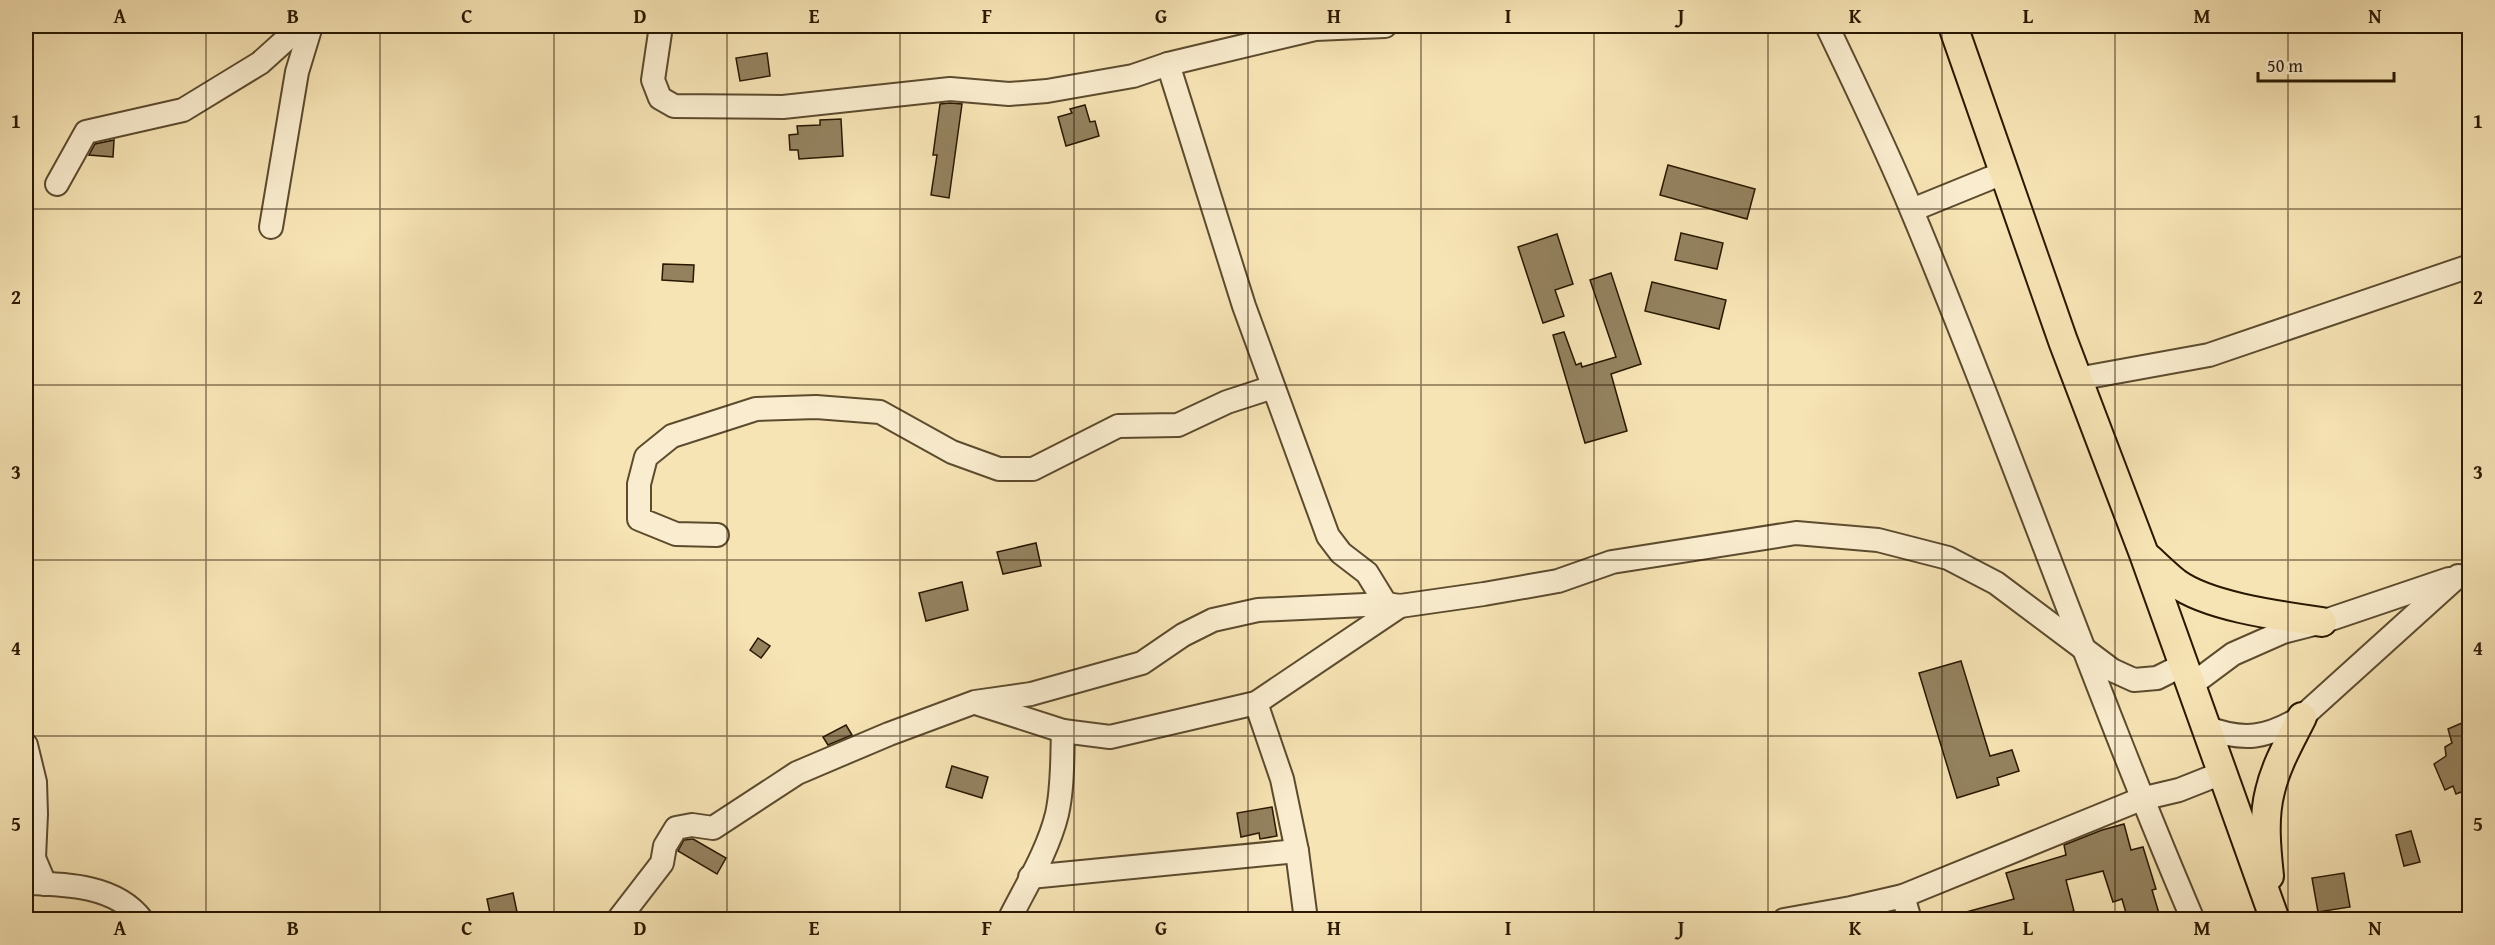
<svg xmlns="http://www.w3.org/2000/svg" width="2495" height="945" viewBox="0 0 2495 945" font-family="'Gentium Book Plus',serif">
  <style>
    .building { fill: #94825f; stroke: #291801; stroke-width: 1.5 }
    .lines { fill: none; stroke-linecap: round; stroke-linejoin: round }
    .minor-casing { stroke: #5c4b2e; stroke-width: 26 }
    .major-casing { stroke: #291801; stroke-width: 32 }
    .minor { stroke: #faedcf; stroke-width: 22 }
    .major { stroke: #f7e4b5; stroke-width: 28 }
    .grid { fill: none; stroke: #291801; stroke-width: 1.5; stroke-opacity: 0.55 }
    .neatline { fill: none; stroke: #291801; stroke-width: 2 }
    .grid-label { font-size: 20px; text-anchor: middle; font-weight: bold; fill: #291801 }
  </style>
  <rect width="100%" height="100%" fill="#f7e4b5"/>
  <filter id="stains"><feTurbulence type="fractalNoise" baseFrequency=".00333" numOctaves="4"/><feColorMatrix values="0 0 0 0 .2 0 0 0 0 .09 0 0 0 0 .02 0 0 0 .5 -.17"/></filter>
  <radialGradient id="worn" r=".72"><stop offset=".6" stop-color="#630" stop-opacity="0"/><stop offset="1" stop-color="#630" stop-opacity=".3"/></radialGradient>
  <g class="building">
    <polygon points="767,53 770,76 740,81 736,58"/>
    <polygon points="950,103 962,104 949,198 931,195 937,155 933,155 940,104"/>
    <polygon points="1085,105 1090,122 1095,121 1099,136 1066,146 1058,117 1072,113 1070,109"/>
    <polygon points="841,119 843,156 799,159 798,150 790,150 789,135 798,134 797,126 820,125 820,120"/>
    <polygon points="114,140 113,157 89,155 95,144"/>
    <polygon points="1668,165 1755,189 1747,219 1660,195"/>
    <polygon points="1681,233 1723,243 1717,269 1675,260"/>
    <polygon points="1557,234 1573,284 1555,290 1564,316 1543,323 1518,247"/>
    <polygon points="663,264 694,265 693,282 662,280"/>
    <polygon points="1611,273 1641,364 1611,374 1627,431 1585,443 1553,335 1564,332 1576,365 1581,363 1582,367 1616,357 1590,280"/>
    <polygon points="1652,282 1726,300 1719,329 1645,311"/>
    <polygon points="1036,543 1041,566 1003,574 997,552"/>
    <polygon points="962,582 968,610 926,621 919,593"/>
    <polygon points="758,638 770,646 761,658 750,650"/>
    <polygon points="1961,661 1990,756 2012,750 2019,771 1997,778 1999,785 1957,798 1919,673"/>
    <polygon points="2469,720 2469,789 2456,794 2453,786 2445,790 2434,764 2446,756 2445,747 2452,743 2448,729"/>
    <polygon points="846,725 852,735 828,745 823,737"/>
    <polygon points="952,766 988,777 982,798 946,787"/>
    <polygon points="1272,807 1277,836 1260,839 1259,833 1241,837 1237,813"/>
    <polygon points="2124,824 2131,850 2143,847 2156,889 2152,890 2161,920 2128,920 2122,899 2113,902 2103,871 2066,880 2074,911 2042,920 1956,920 1955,915 2014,899 2006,873 2066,855 2064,845 2102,830"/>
    <polygon points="2411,831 2420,862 2404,866 2396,835"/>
    <polygon points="693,839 726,858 717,874 678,851 684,840"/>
    <polygon points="2344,873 2350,907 2318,912 2312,878"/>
    <polygon points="513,893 517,912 491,918 487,899"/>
  </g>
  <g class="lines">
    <g class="minor-casing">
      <g id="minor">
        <polyline points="661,26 653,80 660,98 674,106 783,107 950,89 1009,94 1047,91 1133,76 1168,64 1315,29 1385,26"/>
        <path d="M1827,26C1856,87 1886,148 1912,211C2010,445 2093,686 2193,920"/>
        <polyline points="1168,64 1244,306 1328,536 1341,553 1367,573 1386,604"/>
        <polyline points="57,184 86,132 183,110 260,63 301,26"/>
        <polyline points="1912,210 2003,173"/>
        <polyline points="271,227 297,72 311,26"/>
        <polyline points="2077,379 2209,355 2470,266"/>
        <polyline points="717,535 676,534 639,519 639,484 646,457 672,436 756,409 816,407 880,412 952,452 999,469 1033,469 1118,426 1178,425 1227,402 1273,387"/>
        <polyline points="2190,686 2233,654 2283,632 2322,622 2449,579"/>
        <polyline points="1256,703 1282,779 1297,851 1306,920"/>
        <polyline points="979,704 1063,731 1110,737 1256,703 1400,606"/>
        <path d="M2205,727C2244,742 2267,738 2302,717L2458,576"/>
        <polyline points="26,745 35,782 36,814 34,858 45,884"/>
        <polyline points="1030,877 1297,851"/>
        <path d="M26,883C64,884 116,885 142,920"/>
        <polyline points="1903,896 1910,920"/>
        <polyline points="618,920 662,863 665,846 676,828 692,825 713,828 797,773 889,734 975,702 1031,694 1142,663 1183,635 1213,620 1258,610 1386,604 1400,606 1484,594 1558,581 1612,562 1796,533 1878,540 1948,558 1996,583 2112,670 2134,680 2157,678 2183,665"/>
        <path d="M1009,920C1026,886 1048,851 1057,814C1063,787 1062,759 1063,731"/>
        <polyline points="1784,920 1851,908 1903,896 2141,799 2179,790 2222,773"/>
      </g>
    </g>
    <g class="major-casing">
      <g id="major">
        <polyline points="1953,26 2063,341 2144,554 2275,920"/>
        <path d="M2148,558C2157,566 2166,575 2176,583C2209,607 2281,616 2322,622"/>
        <path d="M2269,876C2266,848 2263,818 2270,791C2276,765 2290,741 2302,717"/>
      </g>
    </g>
    <use href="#minor" class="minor"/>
    <use href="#major" class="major"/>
  </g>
  <path class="grid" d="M206,26V920M380,26V920M554,26V920M727,26V920M900,26V920M1074,26V920M1248,26V920M1421,26V920M1594,26V920M1768,26V920M1942,26V920M2115,26V920M2288,26V920M26,209H2470M26,385H2470M26,560H2470M26,736H2470"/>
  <rect width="2495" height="945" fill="none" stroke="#f7e4b5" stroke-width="66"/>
  <path d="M2258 72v9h136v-9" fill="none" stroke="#291801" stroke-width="3"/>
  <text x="2267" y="72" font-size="18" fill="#291801" stroke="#faedcf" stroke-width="4.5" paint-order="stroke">50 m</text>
  <rect x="33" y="33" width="2429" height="879" class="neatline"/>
  <g class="grid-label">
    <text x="120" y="23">A</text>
    <text x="293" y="23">B</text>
    <text x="467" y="23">C</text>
    <text x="640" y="23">D</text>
    <text x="814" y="23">E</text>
    <text x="987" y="23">F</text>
    <text x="1161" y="23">G</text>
    <text x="1334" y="23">H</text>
    <text x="1508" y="23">I</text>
    <text x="1681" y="23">J</text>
    <text x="1855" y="23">K</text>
    <text x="2028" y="23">L</text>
    <text x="2202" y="23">M</text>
    <text x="2375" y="23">N</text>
    <text x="16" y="128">1</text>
    <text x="2478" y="128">1</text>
    <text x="16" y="304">2</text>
    <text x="2478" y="304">2</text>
    <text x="16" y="479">3</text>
    <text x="2478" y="479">3</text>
    <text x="16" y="655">4</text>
    <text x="2478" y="655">4</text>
    <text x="16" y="831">5</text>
    <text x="2478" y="831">5</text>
    <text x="120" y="935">A</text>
    <text x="293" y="935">B</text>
    <text x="467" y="935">C</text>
    <text x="640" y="935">D</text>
    <text x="814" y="935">E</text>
    <text x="987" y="935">F</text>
    <text x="1161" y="935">G</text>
    <text x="1334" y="935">H</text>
    <text x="1508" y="935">I</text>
    <text x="1681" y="935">J</text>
    <text x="1855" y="935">K</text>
    <text x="2028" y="935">L</text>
    <text x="2202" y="935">M</text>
    <text x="2375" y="935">N</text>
  </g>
  <rect width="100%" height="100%" filter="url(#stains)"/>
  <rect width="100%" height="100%" fill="url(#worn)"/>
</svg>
